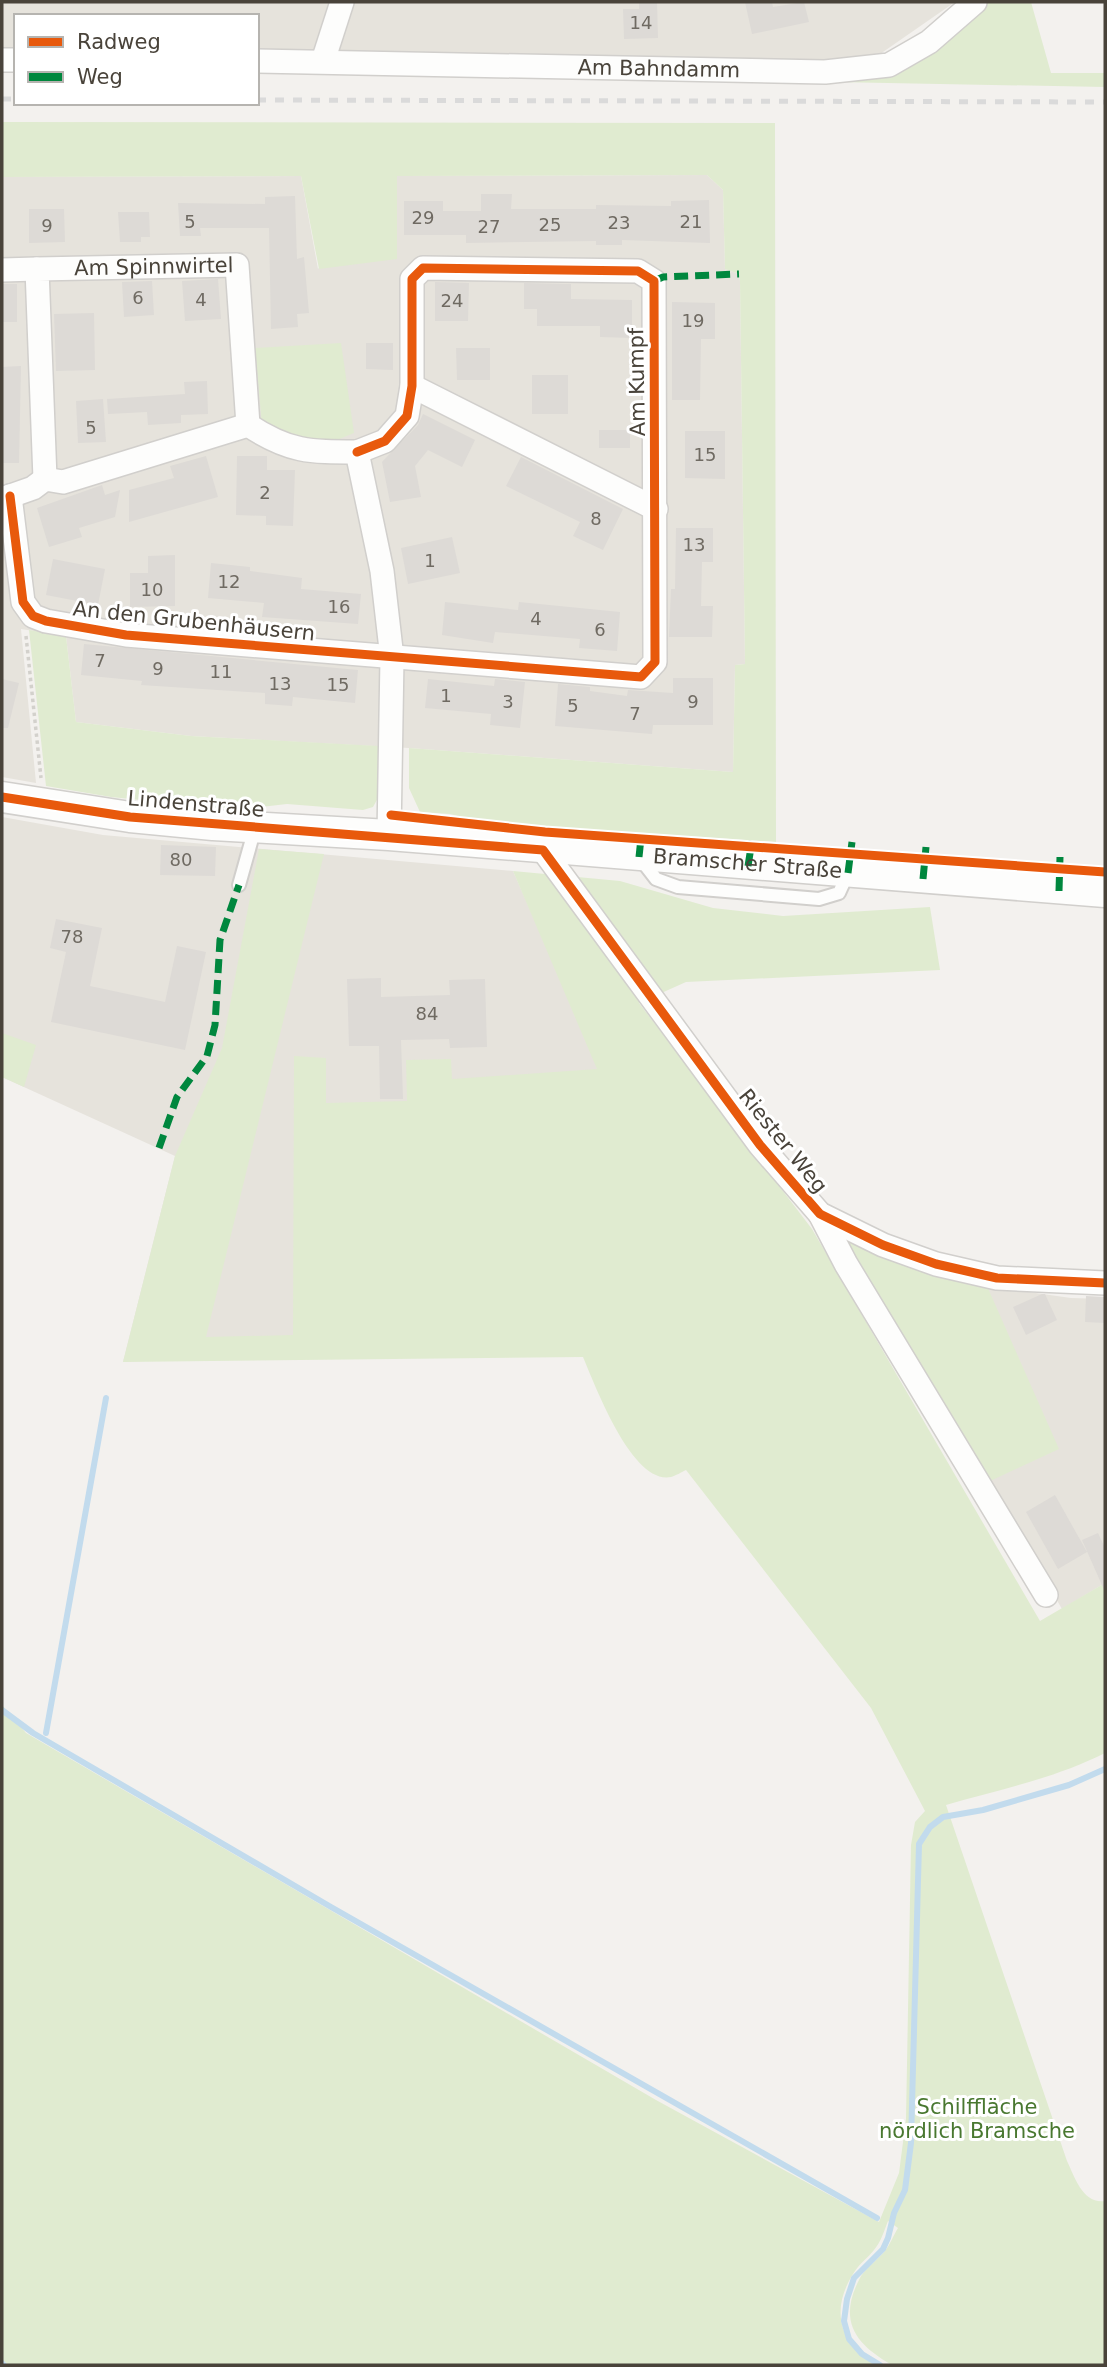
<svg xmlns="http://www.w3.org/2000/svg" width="1107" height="2367" viewBox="0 0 1107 2367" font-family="'DejaVu Sans',sans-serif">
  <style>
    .residential { fill: #e6e3dc }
    .green { fill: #e0ebd0 }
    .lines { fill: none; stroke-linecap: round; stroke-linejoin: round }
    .stream { stroke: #c2dbed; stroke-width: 6 }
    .building { fill: #dddad6 }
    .service-casing { stroke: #d1cfcc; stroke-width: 16 }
    .minor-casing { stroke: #d1cfcc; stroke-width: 26 }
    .tertiary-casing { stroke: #d1cfcc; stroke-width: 33 }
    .path { stroke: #d3d1cc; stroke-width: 3.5; stroke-dasharray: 3.5 3.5; stroke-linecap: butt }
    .service { stroke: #fdfdfc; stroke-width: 12 }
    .minor { stroke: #fdfdfc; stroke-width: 23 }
    .tertiary { stroke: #fdfdfc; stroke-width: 30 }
    .rail { stroke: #dadada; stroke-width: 5; stroke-dasharray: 9 9; stroke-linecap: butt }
    .quiet { stroke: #00873e; stroke-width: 7; stroke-dasharray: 14 7; stroke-linecap: butt }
    .cycleway-casing { stroke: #fff; stroke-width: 13 }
    .cycleway { stroke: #e8590c; stroke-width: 9 }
    .labels { text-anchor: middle; stroke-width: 6; stroke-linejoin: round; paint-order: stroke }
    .number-label { font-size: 18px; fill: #6f6a62 }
    .street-label { font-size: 21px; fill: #49433a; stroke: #fff }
    .park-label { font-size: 21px; fill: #497830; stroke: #fff }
  </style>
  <rect width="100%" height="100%" fill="#f3f1ee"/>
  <g class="residential">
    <polygon points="2,2 955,2 870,61 257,52 257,16 16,16 16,48 2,48"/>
    <polygon points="707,175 723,190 725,269 739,274 740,282 745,664 735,665 733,772 409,748 191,736 76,722 66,636 21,629 36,783 2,777 2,177 301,176 318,269 397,176"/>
    <polygon points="2,817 103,835 513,871 716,1332 123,1362 175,1156 2,1077"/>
    <polygon points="987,1286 1071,1298 1105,1299 1105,1583 1062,1609 988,1482"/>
  </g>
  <g class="green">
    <polygon points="985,2 1031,2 1051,73 1105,73 1105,87 835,82 888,68"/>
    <polygon points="2,122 775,123 776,842 485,823 450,814 420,812 409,788 409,748 733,772 735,665 745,664 740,282 739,274 725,269 723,190 707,175 397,176 397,259 319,269 301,176 2,177"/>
    <polygon points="341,343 354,433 327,444 302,441 262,425 255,348"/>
    <polygon points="29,630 66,636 76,722 191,736 379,746 378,798 373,807 363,810 287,804 252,808 218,808 111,797 46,786"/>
    <path d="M259,849L324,854L206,1337L293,1335L294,1056L326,1058V1103L407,1101L406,1060L451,1059L452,1079L597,1069L513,871L620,881L713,908L783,916L930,907L940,970L686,982L639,1003L812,1229L1040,1621L1105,1583V1753C1053,1779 1001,1789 946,1805L1067,2161C1075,2178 1083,2204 1105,2201V2365H892C854,2343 837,2320 861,2276C867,2267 877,2260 884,2252C890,2245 893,2236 898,2228L888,2221C884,2231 881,2242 874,2250C868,2258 860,2263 855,2271C830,2308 838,2342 875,2365H9L2,2360V1705L26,1733L50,1747L656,2100L879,2222L899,2173L906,2119L911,1845L915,1822L925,1811L871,1708L686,1470C682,1472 675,1476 671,1477C632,1485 595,1385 583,1357L123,1362L175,1156L222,1048Z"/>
    <polygon points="2,1033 36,1045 24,1087 2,1077"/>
    <polygon points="847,1240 913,1269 987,1286 1059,1449 988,1482 843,1244"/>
  </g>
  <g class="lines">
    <g class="stream">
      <polyline points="2,1710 33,1733 331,1907 877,2218"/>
      <polyline points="46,1733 106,1398"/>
      <polyline points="2,2363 4,2365"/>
      <polyline points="880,2365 862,2354 849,2339 844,2321 847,2299 854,2278 883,2249 888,2238 894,2213 905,2190 911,2143 919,1844 930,1827 943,1817 983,1810 1069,1785 1105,1769"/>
    </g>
  </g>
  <g class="building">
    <polygon points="639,2 657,2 658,38 624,39 623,9 639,9"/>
    <polygon points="745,2 772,2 773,7 804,2 809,22 752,34"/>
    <polygon points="481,194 512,194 511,209 596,209 596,205 671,206 671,201 709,200 710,243 622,240 622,245 596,245 596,241 466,243 466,235 404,235 404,201 443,201 443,211 481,211"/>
    <polygon points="295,196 297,259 304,257 309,313 297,314 298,327 271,329 269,228 200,228 201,236 180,236 178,203 265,204 265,197"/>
    <polygon points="29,209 64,209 65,242 29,243"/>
    <polygon points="118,212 149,212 150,237 141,237 141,242 120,242"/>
    <polygon points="218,279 221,319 185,321 182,281"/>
    <polygon points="152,281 154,315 124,317 122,282"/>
    <polygon points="435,282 469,283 468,321 435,321"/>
    <polygon points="524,283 571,284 571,299 632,300 632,338 600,337 600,326 537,326 537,309 524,309"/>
    <rect x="2" y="284" width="15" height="38"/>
    <polygon points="672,302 715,303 715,339 701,339 700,400 672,400"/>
    <polygon points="94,313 95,370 56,371 54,314"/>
    <polygon points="366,343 393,343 393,370 366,369"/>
    <polygon points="456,348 490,348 490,380 457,380"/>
    <polygon points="21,366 19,463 2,463 2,367"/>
    <rect x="532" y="375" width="36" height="39"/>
    <polygon points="207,381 208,414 181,415 181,423 148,425 147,412 108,414 107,399 185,394 184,382"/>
    <polygon points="103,399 106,442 78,443 76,401"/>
    <polygon points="423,414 475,440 462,467 428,450 415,466 421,497 390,502 382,462 418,425"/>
    <rect x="599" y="430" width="31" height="18"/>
    <polygon points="685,431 725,431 725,479 685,478"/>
    <polygon points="206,456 218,497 129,522 129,490 174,478 170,466"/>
    <polygon points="237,456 267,456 267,470 295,470 293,526 266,525 266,516 236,515"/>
    <polygon points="521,457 623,509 603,550 573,536 580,522 506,486"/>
    <polygon points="102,485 105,495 120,490 115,517 79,528 82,537 49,547 37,508"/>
    <polygon points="676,528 713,528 713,562 702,562 701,606 713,606 712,637 669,637 671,589 675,589"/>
    <polygon points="452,537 460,573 408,584 401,548"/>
    <polygon points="175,555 175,606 130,607 130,573 148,573 148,556"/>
    <polygon points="53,559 105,569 98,605 46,595"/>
    <polygon points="211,563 250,567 250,571 302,578 301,589 361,594 358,624 262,617 264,603 208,598"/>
    <polygon points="445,602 518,610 519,602 620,612 617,651 579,648 580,639 495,632 493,643 442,635"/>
    <polygon points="84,644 358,670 355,703 293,697 292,706 265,704 265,693 141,685 142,681 81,675"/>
    <polygon points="673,678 713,678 713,725 653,725 652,734 555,726 558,684 590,687 590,691 627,696 628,690 673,693"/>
    <polygon points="2,679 19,683 8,728 2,728"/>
    <polygon points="428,679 494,686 495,679 525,682 520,728 490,725 491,714 425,708"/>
    <polygon points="161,845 216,847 215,876 160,875"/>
    <polygon points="56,919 102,928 90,986 165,1002 177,946 206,952 185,1050 51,1022 66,952 50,948"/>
    <polygon points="381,978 381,997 450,995 449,980 485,979 487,1047 450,1048 449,1039 401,1040 403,1099 380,1099 379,1046 349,1046 347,979"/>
    <polygon points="1042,1294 1045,1294 1057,1320 1026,1335 1013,1307"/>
    <polygon points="1086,1296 1105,1297 1105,1323 1085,1322"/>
    <polygon points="1055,1495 1087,1552 1058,1569 1026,1512"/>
    <polygon points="1098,1533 1105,1548 1105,1592 1082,1540"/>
  </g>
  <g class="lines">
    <g class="service-casing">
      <g id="service">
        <polyline points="639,857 656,879 678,887 819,899 839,893 848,873"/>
        <polyline points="239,885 255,828"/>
      </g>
    </g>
    <g class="minor-casing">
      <g id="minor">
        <polyline points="2,60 16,60"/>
        <path id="s1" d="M257,61L825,72L889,65L929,42L975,2"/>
        <polyline points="323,61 342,2"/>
        <polyline points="2,270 37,269"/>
        <polyline points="412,386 656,509"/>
        <path id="s2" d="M45,479L37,269L237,265L248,425"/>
        <polyline points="10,496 23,602 33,616 46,621 126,635 641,677 655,662 654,281 638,271 423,268 412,279 412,386 407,416 385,441 357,452"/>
        <path d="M2,499L33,488L45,479L63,482L248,425C289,452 309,452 357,452L382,571L392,658L389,835"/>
        <polyline points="543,850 760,1145 820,1214 883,1245 936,1264 997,1278 1105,1283"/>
        <polyline points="820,1214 846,1264 1046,1595"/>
      </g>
    </g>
    <g class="tertiary-casing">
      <g id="tertiary">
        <path id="s3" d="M2,797L130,817L213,825L389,835L1105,892"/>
      </g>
    </g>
    <polyline class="path" points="26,636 41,778"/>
    <use href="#service" class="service"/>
    <use href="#minor" class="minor"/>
    <use href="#tertiary" class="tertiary"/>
    <g class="rail">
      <polyline points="2,99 16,99"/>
      <polyline points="257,100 1105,102"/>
    </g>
    <g class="quiet">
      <polyline points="654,281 663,277 739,274"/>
      <polyline points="639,857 641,838"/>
      <polyline points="748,866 752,841"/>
      <polyline points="848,873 852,842"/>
      <polyline points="923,879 926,847"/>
      <polyline points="1059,891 1060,857"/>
      <polyline points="159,1148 177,1097 207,1056 215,1025 220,940 239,885"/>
    </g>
    <g class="cycleway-casing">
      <g id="cycleway">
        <polyline points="10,496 23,602 33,616 46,621 126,635 641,677 655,662 654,281 638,271 423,268 412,279 412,386 407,416 385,441 357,452"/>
        <polyline points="2,797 130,817 543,850 760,1145 820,1214 883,1245 936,1264 997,1278 1105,1283"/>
        <polyline points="391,815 545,832 1105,872"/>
      </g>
    </g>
    <use href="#cycleway" class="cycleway"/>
  </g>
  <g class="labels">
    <g class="number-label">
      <text x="641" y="29">14</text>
      <text x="423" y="224">29</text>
      <text x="190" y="228">5</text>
      <text x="691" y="228">21</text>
      <text x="619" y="229">23</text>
      <text x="550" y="231">25</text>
      <text x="47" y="232">9</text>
      <text x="489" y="233">27</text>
      <text x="138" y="304">6</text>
      <text x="201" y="306">4</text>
      <text x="452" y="307">24</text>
      <text x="693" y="327">19</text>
      <text x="91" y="434">5</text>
      <text x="705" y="461">15</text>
      <text x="265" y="499">2</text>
      <text x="596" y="525">8</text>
      <text x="694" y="551">13</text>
      <text x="430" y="567">1</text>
      <text x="229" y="588">12</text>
      <text x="152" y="596">10</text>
      <text x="339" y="613">16</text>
      <text x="536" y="625">4</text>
      <text x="600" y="636">6</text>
      <text x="100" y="667">7</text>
      <text x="158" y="675">9</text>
      <text x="221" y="678">11</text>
      <text x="280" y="690">13</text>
      <text x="338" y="691">15</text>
      <text x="446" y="702">1</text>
      <text x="508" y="708">3</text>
      <text x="693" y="708">9</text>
      <text x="573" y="712">5</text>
      <text x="635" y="720">7</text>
      <text x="181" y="866">80</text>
      <text x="72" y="943">78</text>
      <text x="427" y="1020">84</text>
    </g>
    <g class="street-label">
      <text dy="7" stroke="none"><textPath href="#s1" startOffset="402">Am Bahndamm</textPath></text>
      <text dy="7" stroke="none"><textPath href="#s2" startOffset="327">Am Spinnwirtel</textPath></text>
      <text transform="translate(637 382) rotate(-91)" y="7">Am Kumpf</text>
      <text transform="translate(194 621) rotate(6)" y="7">An den Grubenhäusern</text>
      <text transform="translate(196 804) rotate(5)" y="7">Lindenstraße</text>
      <text dy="7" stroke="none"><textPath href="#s3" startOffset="749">Bramscher Straße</textPath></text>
      <text transform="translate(783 1141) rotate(51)" y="7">Riester Weg</text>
    </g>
    <g class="park-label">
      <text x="977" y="2114">Schilffläche<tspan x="977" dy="24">nördlich Bramsche</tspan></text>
    </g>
  </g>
  <rect width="1107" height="2367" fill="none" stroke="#49433a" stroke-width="7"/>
  <rect x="14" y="14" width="245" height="91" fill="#ffffff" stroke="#b6b4b0" stroke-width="2"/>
  <rect x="28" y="37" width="35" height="10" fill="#e8590c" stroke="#b6b4b0" stroke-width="2"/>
  <text x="77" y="49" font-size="21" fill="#49433a">Radweg</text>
  <rect x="28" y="72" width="35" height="10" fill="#00873e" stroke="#b6b4b0" stroke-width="2"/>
  <text x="77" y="84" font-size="21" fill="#49433a">Weg</text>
</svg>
